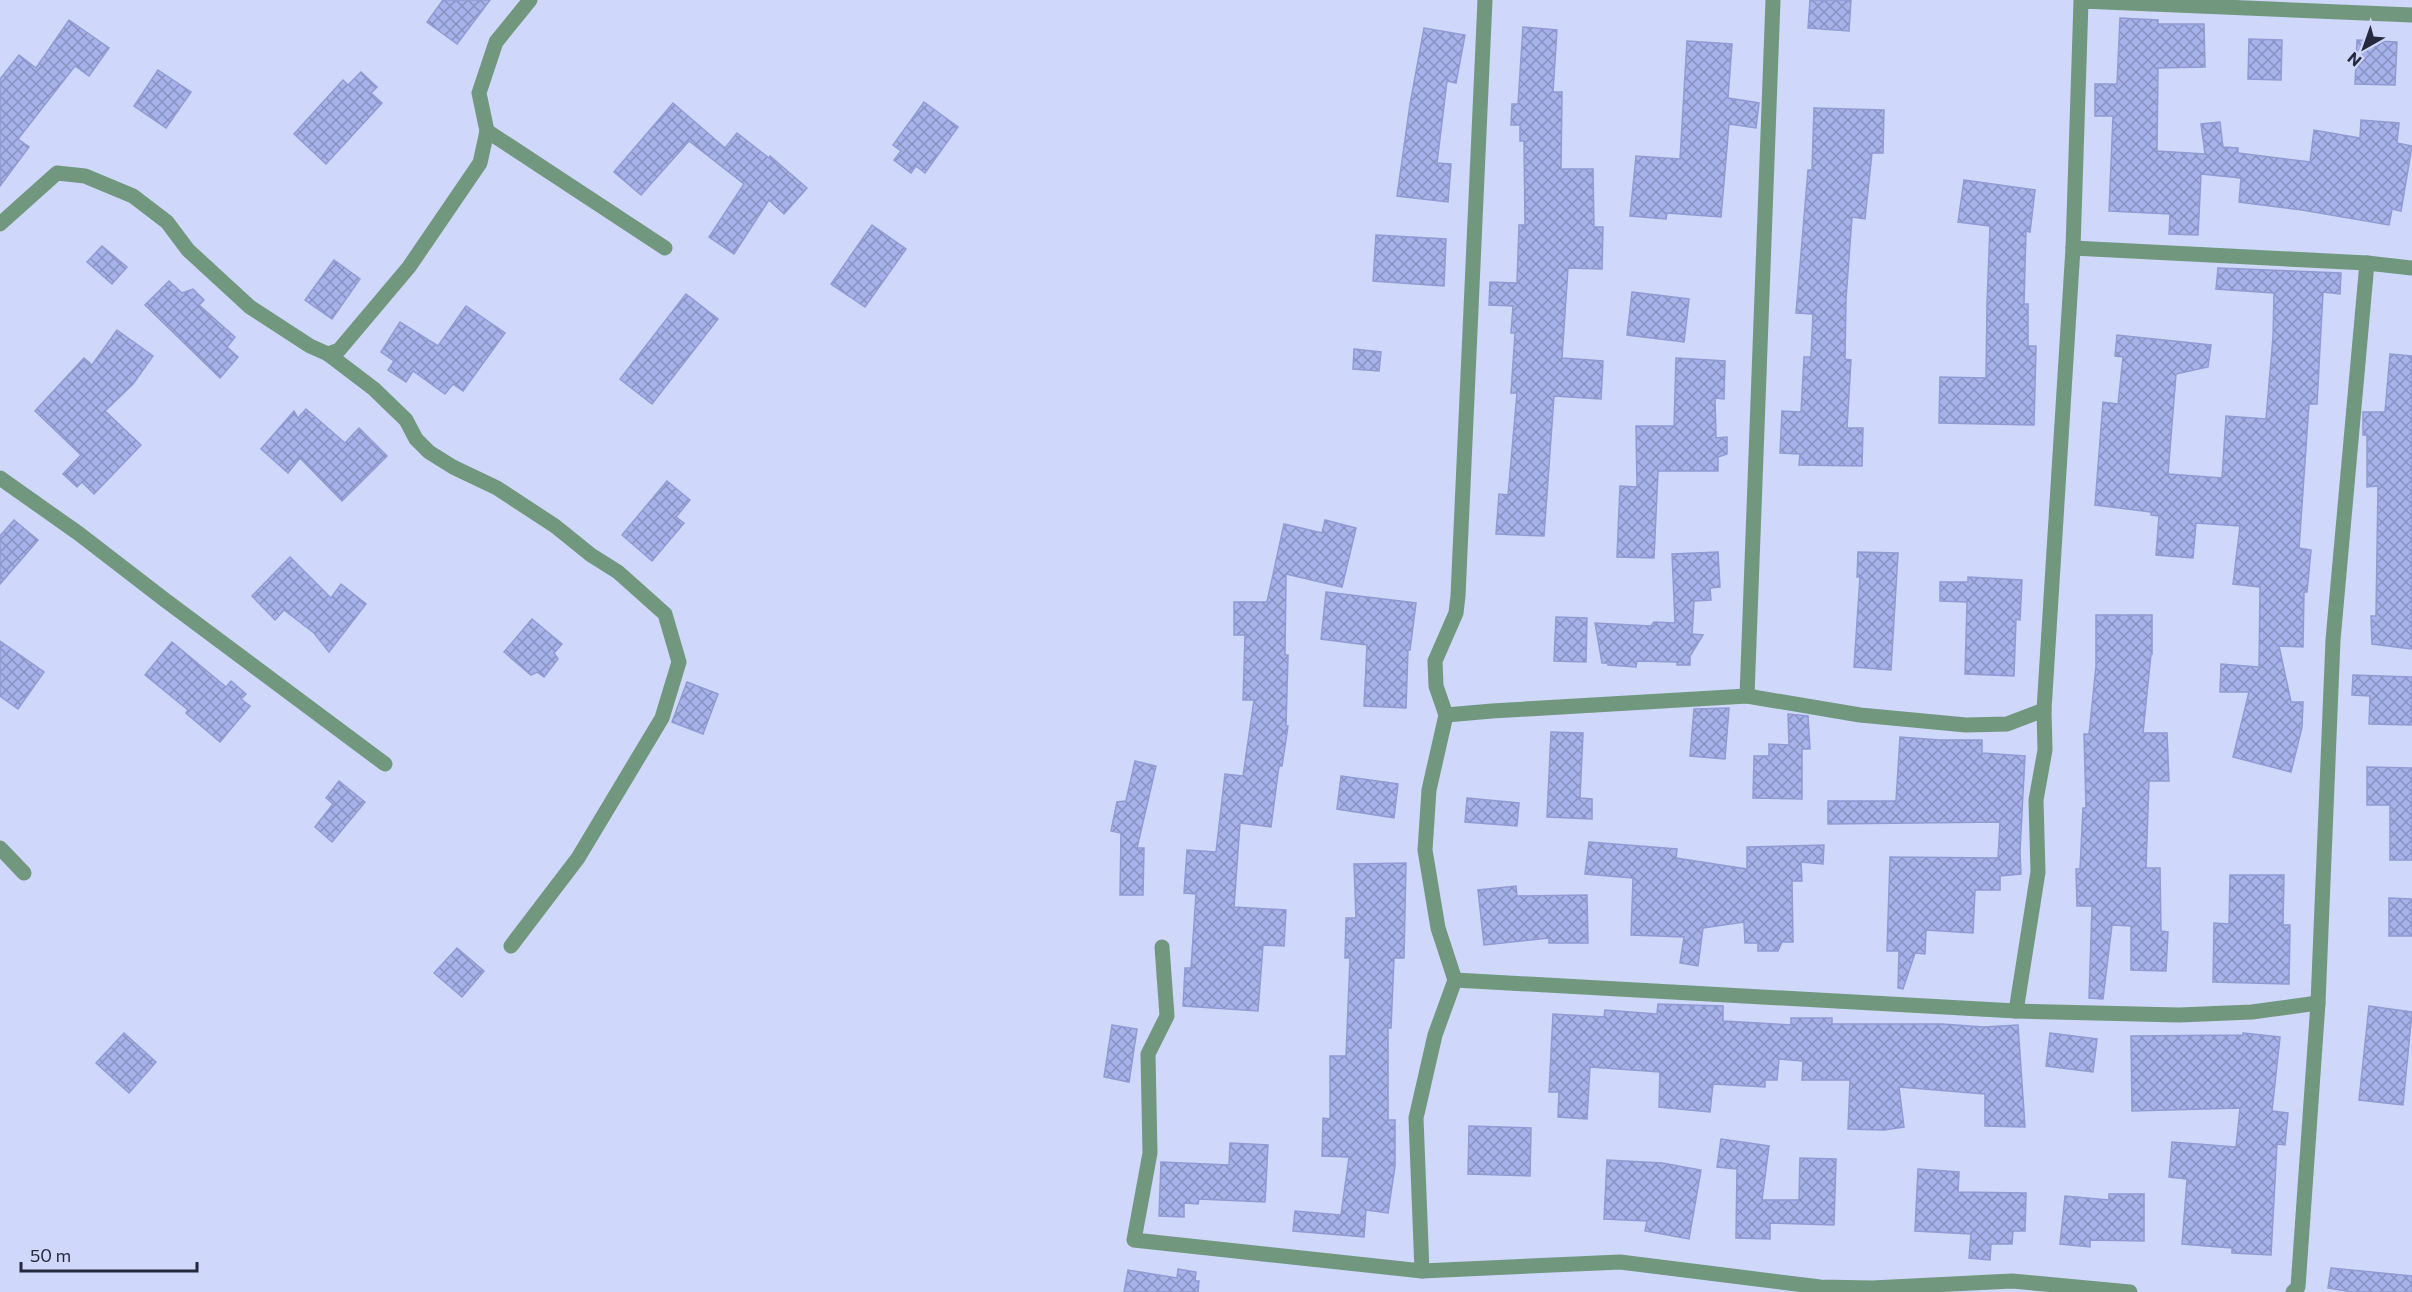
<svg xmlns="http://www.w3.org/2000/svg" width="2412" height="1292" viewBox="0 0 2412 1292" font-family="Commissioner,sans-serif">
  <style>
    .building { fill: url(#building-cross-hatch); stroke: #919bd2; stroke-width: 1.5 }
    .lines { fill: none; stroke-linecap: round; stroke-linejoin: round }
    .minor { stroke: #71977f; stroke-width: 15 }
  </style>
  <defs>
    <pattern id="building-cross-hatch" width="8" height="8" patternUnits="userSpaceOnUse" patternTransform="scale(1.5)"><rect width="8" height="8" fill="#a7b2eb"/><path d="M0 0l8 8M0 8l8-8" fill="none" stroke="#8891c0"/></pattern>
  </defs>
  <rect width="100%" height="100%" fill="#cfd7fa"/>
  <g class="building">
    <polygon points="443,0 490,0 457,44 427,22"/>
    <polygon points="1810,0 1851,0 1849,31 1808,28"/>
    <polygon points="2120,18 2158,20 2158,24 2204,24 2205,67 2158,68 2157,151 2205,154 2201,124 2220,122 2223,147 2238,148 2238,153 2310,162 2314,130 2360,138 2361,120 2399,123 2397,143 2412,146 2401,211 2392,209 2389,225 2302,210 2239,202 2241,178 2201,174 2198,235 2169,234 2170,214 2109,211 2113,116 2095,116 2095,84 2117,84"/>
    <polygon points="69,20 109,48 89,76 75,66 18,139 29,147 0,186 0,79 19,55 36,68"/>
    <polygon points="1523,27 1557,30 1553,92 1562,92 1561,169 1593,169 1594,227 1603,227 1602,269 1568,268 1562,358 1603,361 1601,399 1554,396 1544,536 1496,534 1499,494 1508,495 1517,393 1511,393 1515,333 1511,333 1513,306 1489,305 1490,282 1517,283 1519,225 1525,225 1524,141 1520,141 1520,125 1511,125 1512,104 1518,104"/>
    <polygon points="1424,28 1465,35 1456,83 1447,81 1437,163 1451,164 1448,202 1397,196 1410,104"/>
    <polygon points="2249,39 2282,40 2281,80 2248,79"/>
    <polygon points="2357,40 2397,42 2395,85 2355,84"/>
    <polygon points="1687,41 1732,44 1728,98 1759,103 1756,128 1729,124 1721,217 1667,213 1666,219 1630,216 1636,156 1680,159"/>
    <polygon points="158,70 191,92 166,128 134,106"/>
    <polygon points="361,72 377,87 371,93 382,103 326,164 294,134 343,80 348,85"/>
    <polygon points="924,102 958,127 925,173 916,166 911,173 894,160 901,151 893,145"/>
    <polygon points="673,103 725,148 737,133 769,158 770,156 807,188 784,214 769,200 734,254 709,237 744,184 689,141 641,195 614,172"/>
    <polygon points="1814,108 1884,110 1883,153 1872,153 1865,219 1852,217 1846,299 1845,359 1851,360 1847,428 1863,428 1862,466 1799,465 1800,454 1780,453 1782,411 1801,412 1804,357 1811,357 1813,314 1796,313 1808,170 1812,170"/>
    <polygon points="1964,180 2035,190 2030,232 2026,231 2024,304 2028,304 2028,346 2036,346 2034,425 1939,423 1940,377 1986,378 1987,304 1990,226 1958,222"/>
    <polygon points="872,225 906,249 865,307 831,284"/>
    <polygon points="1376,235 1446,239 1444,286 1373,281"/>
    <polygon points="102,246 127,267 112,284 87,262"/>
    <polygon points="334,260 360,279 332,319 305,300"/>
    <polygon points="2218,268 2341,273 2340,294 2323,292 2317,404 2309,404 2299,548 2311,550 2307,592 2304,592 2303,647 2279,646 2291,702 2303,702 2302,727 2291,772 2233,757 2249,692 2220,692 2221,664 2259,667 2260,587 2233,584 2240,526 2196,523 2193,558 2156,555 2159,516 2151,515 2151,512 2095,505 2103,402 2118,404 2123,357 2115,356 2117,335 2211,345 2208,367 2176,374 2168,474 2222,478 2226,416 2266,419 2273,337 2274,293 2216,289"/>
    <polygon points="169,281 182,293 193,289 204,300 199,305 235,337 227,347 238,357 220,378 145,305"/>
    <polygon points="1632,292 1689,299 1684,342 1627,335"/>
    <polygon points="686,294 718,319 652,404 620,379"/>
    <polygon points="466,306 505,333 463,391 453,384 445,394 413,371 406,382 388,370 394,361 381,352 400,322 438,346"/>
    <polygon points="117,330 153,356 133,384 105,411 141,445 94,494 82,482 77,487 63,474 81,455 35,411 84,358 92,365"/>
    <polygon points="1354,349 1381,352 1379,371 1353,369"/>
    <polygon points="2390,354 2412,356 2412,649 2372,644 2371,616 2376,616 2378,486 2367,487 2367,435 2363,435 2363,412 2385,412"/>
    <polygon points="1676,358 1725,361 1724,399 1715,398 1716,438 1727,437 1727,454 1718,457 1718,471 1658,471 1654,558 1617,557 1620,486 1637,487 1636,426 1674,426"/>
    <polygon points="306,409 345,443 359,428 387,456 342,501 300,458 288,473 261,449 294,411 298,418"/>
    <polygon points="667,481 690,500 676,517 684,523 652,561 622,535"/>
    <polygon points="14,520 38,540 0,584 0,536"/>
    <polygon points="1325,520 1356,528 1342,587 1286,574 1285,655 1288,655 1286,726 1288,726 1282,766 1279,766 1271,827 1240,823 1234,907 1286,910 1284,946 1263,945 1258,1011 1183,1006 1185,968 1191,968 1196,894 1184,893 1187,850 1216,852 1225,774 1243,776 1254,700 1243,700 1245,635 1234,635 1234,602 1267,602 1284,524 1322,533"/>
    <polygon points="1718,552 1720,587 1710,588 1711,600 1694,601 1692,634 1703,635 1690,656 1690,665 1677,665 1677,662 1637,661 1636,667 1608,665 1608,663 1602,663 1595,623 1651,626 1654,622 1675,623 1672,554"/>
    <polygon points="1858,552 1898,553 1891,670 1854,667 1860,577 1857,577"/>
    <polygon points="290,557 331,598 341,584 366,604 329,652 314,633 284,610 275,620 252,596"/>
    <polygon points="1968,577 2022,580 2020,620 2016,619 2014,676 1965,674 1967,602 1940,601 1940,582 1968,582"/>
    <polygon points="1326,592 1416,603 1410,650 1408,650 1406,708 1364,706 1367,645 1321,639"/>
    <polygon points="2096,615 2152,615 2152,654 2151,654 2143,733 2167,733 2169,781 2149,781 2146,868 2160,868 2161,931 2168,932 2166,971 2131,970 2131,926 2112,925 2103,999 2089,998 2092,906 2077,906 2076,869 2080,869 2083,808 2086,808 2084,734 2089,734 2096,666"/>
    <polygon points="1556,617 1587,618 1586,662 1554,661"/>
    <polygon points="532,619 562,644 554,653 558,659 544,677 537,672 531,675 504,652"/>
    <polygon points="0,641 44,672 18,709 0,696"/>
    <polygon points="172,642 226,687 231,681 246,694 241,699 250,706 220,742 186,713 188,710 145,675"/>
    <polygon points="2353,675 2412,677 2412,725 2369,724 2370,696 2352,695"/>
    <polygon points="687,682 718,694 703,734 672,722"/>
    <polygon points="1729,708 1725,759 1690,756 1694,709"/>
    <polygon points="1788,714 1808,716 1810,749 1802,749 1802,799 1753,798 1754,756 1769,756 1769,744 1789,745"/>
    <polygon points="1551,732 1583,733 1580,798 1592,799 1592,819 1547,817"/>
    <polygon points="1900,737 1939,740 1982,740 1982,753 2025,756 2020,851 2021,874 2000,876 2000,890 1975,890 1973,933 1926,930 1925,954 1915,953 1903,989 1898,988 1899,951 1887,951 1890,857 1998,858 2000,822 1828,824 1828,801 1896,801"/>
    <polygon points="1135,761 1156,766 1137,848 1144,848 1143,895 1120,895 1121,833 1111,831 1117,802 1126,801"/>
    <polygon points="2367,767 2412,768 2412,860 2390,860 2390,805 2367,805"/>
    <polygon points="1341,776 1398,784 1394,818 1337,809"/>
    <polygon points="339,781 365,802 332,842 315,827 333,804 326,798"/>
    <polygon points="1467,798 1519,803 1517,826 1465,822"/>
    <polygon points="1589,842 1677,849 1676,858 1747,869 1747,847 1824,845 1823,864 1801,862 1802,881 1792,881 1793,942 1782,942 1778,951 1758,951 1758,943 1745,943 1744,922 1703,928 1698,966 1680,963 1684,937 1631,935 1633,878 1585,874"/>
    <polygon points="1406,863 1404,958 1394,958 1391,1028 1388,1028 1388,1120 1395,1120 1395,1166 1388,1213 1366,1210 1364,1237 1293,1231 1295,1211 1341,1215 1349,1157 1322,1156 1323,1118 1330,1119 1330,1056 1346,1056 1350,958 1345,958 1346,918 1356,918 1354,864"/>
    <polygon points="2230,875 2284,875 2283,925 2290,925 2289,984 2213,982 2214,923 2229,924"/>
    <polygon points="1516,886 1517,896 1587,895 1588,943 1549,943 1549,938 1484,945 1478,890"/>
    <polygon points="2389,898 2412,899 2412,936 2389,936"/>
    <polygon points="457,948 484,971 462,997 434,973"/>
    <polygon points="1658,1004 1723,1006 1723,1021 1791,1025 1791,1018 1832,1018 1832,1024 1942,1024 1984,1027 2018,1025 2025,1127 1985,1126 1985,1094 1899,1087 1904,1127 1884,1130 1848,1129 1850,1080 1802,1080 1803,1061 1779,1059 1777,1080 1765,1080 1765,1087 1713,1084 1710,1112 1659,1107 1660,1072 1590,1067 1587,1119 1558,1117 1559,1092 1549,1092 1553,1014 1604,1017 1605,1010 1657,1014"/>
    <polygon points="2369,1006 2412,1012 2403,1105 2359,1100"/>
    <polygon points="1112,1025 1137,1029 1129,1082 1104,1077"/>
    <polygon points="124,1033 156,1062 129,1093 96,1063"/>
    <polygon points="2050,1033 2097,1039 2093,1072 2046,1066"/>
    <polygon points="2243,1033 2280,1037 2272,1111 2288,1113 2285,1145 2277,1144 2271,1255 2232,1253 2232,1248 2182,1244 2187,1179 2169,1177 2172,1142 2236,1147 2240,1108 2132,1111 2131,1036 2243,1035"/>
    <polygon points="1469,1126 1531,1128 1530,1176 1468,1174"/>
    <polygon points="1721,1139 1769,1146 1762,1200 1799,1200 1800,1158 1836,1159 1834,1225 1770,1223 1770,1239 1736,1238 1737,1169 1717,1167"/>
    <polygon points="1230,1143 1268,1145 1265,1202 1199,1199 1198,1204 1184,1203 1184,1217 1159,1216 1161,1162 1229,1165"/>
    <polygon points="1607,1160 1662,1163 1701,1170 1689,1239 1645,1231 1647,1221 1604,1219"/>
    <polygon points="1918,1169 1959,1172 1958,1192 2026,1193 2025,1231 2013,1231 2012,1244 1991,1244 1990,1260 1969,1258 1971,1234 1915,1231"/>
    <polygon points="2109,1194 2144,1194 2144,1241 2090,1240 2090,1247 2060,1244 2065,1196 2109,1200"/>
    <polygon points="2331,1268 2412,1276 2412,1292 2352,1292 2328,1288"/>
    <polygon points="1178,1269 1196,1272 1195,1281 1199,1281 1198,1292 1124,1292 1128,1270 1177,1278"/>
  </g>
  <g class="lines">
    <g class="minor">
      <polyline points="1485,0 1458,596 1456,613 1435,661 1436,686 1446,715 1429,790 1425,850 1438,928 1455,980 1435,1035 1416,1118 1422,1271 1620,1262 1820,1287 1872,1288 2012,1281 2130,1292"/>
      <polyline points="487,131 665,248"/>
      <polyline points="0,224 57,173 85,176 133,196 167,222 188,250 250,307 310,346 328,354 339,350 409,267 480,163 487,131 479,93 496,42 530,0"/>
      <polyline points="2073,248 2367,263 2412,268"/>
      <polyline points="328,354 374,389 406,420 416,439 429,452 453,467 497,488 555,526 591,555 618,572 665,614 679,662 662,718 578,858 511,946"/>
      <polyline points="0,478 78,533 165,600 385,764"/>
      <polyline points="1747,696 1773,0"/>
      <polyline points="1446,715 1492,711 1747,696 1860,715 1966,725 2007,724 2044,710"/>
      <polyline points="0,848 24,873"/>
      <polyline points="1162,947 1167,1016 1148,1054 1150,1153 1134,1240 1422,1271"/>
      <polyline points="1455,980 2016,1011 2179,1015 2252,1012 2318,1003"/>
      <polyline points="2016,1011 2038,872 2036,800 2045,750 2044,710 2073,248 2081,1 2412,15"/>
      <polyline points="2293,1292 2298,1287 2318,1003 2333,640 2367,263"/>
    </g>
  </g>
  <g transform="translate(2364 48) rotate(220)" stroke="#cfd7fa" stroke-width="4.5" paint-order="stroke">
  <path d="M0-4.5L10 22L0 15L-10 22Z" fill="#25293f"/>
  <text y="-9" font-size="16" font-weight="bold" text-anchor="middle" fill="#25293f">N</text>
  </g>
  <path d="M21 1262v9h176v-9" fill="none" stroke="#25293f" stroke-width="3"/>
  <text x="30" y="1262" font-size="18" fill="#25293f" stroke="#cfd7fa" stroke-width="4.5" paint-order="stroke">50 m</text>
</svg>
